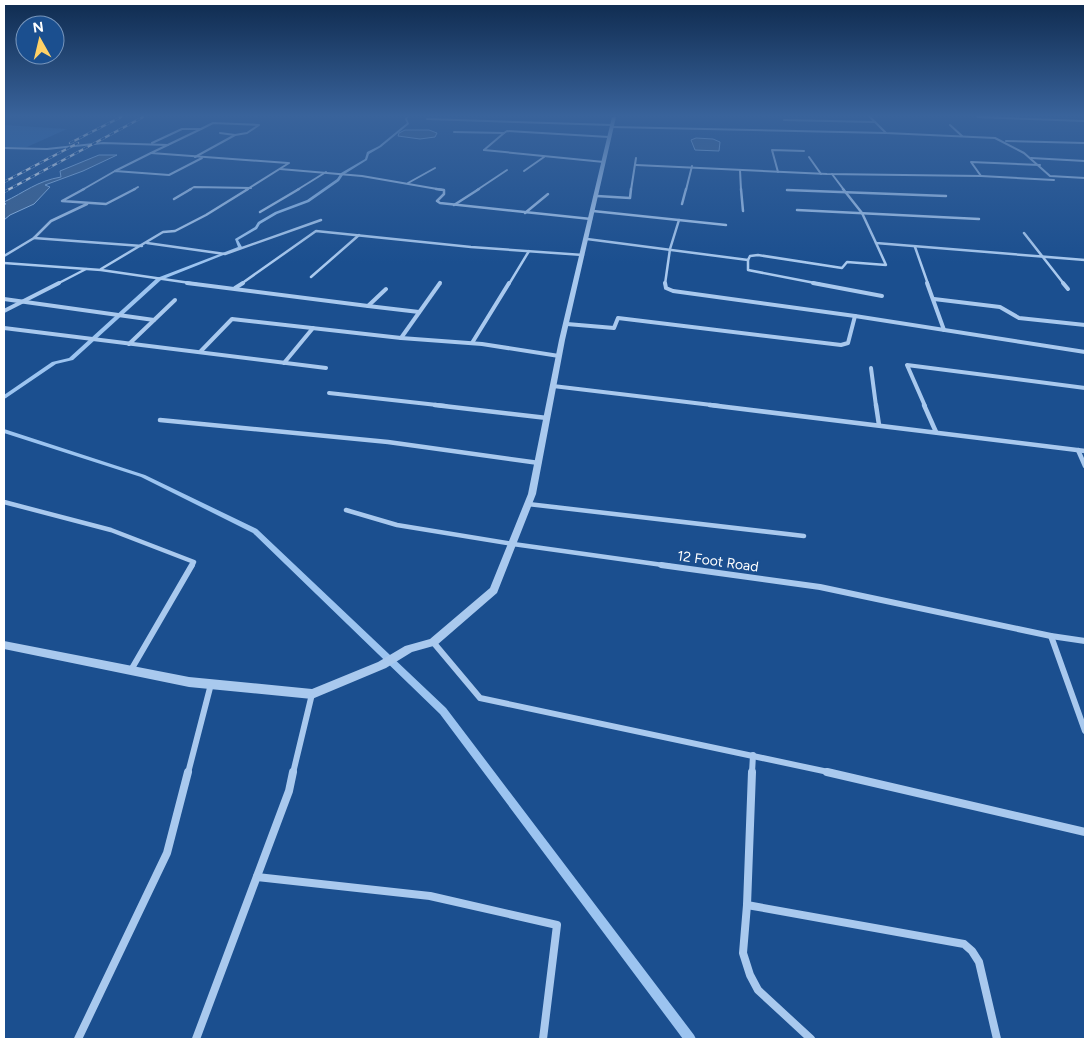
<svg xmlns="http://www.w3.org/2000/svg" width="1089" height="1043" viewBox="0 0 1089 1043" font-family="Figtree,sans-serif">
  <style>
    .green { fill: #2e69ad }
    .water { fill: #3c6290; stroke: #9cc4f0 }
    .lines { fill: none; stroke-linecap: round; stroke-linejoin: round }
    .stream { fill: #9cc4f0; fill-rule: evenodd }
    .minor-far5 { stroke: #a9c9ee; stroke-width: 2 }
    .minor-far4 { stroke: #a9c9ee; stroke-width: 2.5 }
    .minor-far3 { stroke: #a9c9ee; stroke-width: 4 }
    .minor-far2 { stroke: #a9c9ee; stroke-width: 4.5 }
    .minor-far1 { stroke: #a9c9ee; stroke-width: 6 }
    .minor { stroke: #a9c9ee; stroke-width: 8 }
    .tertiary { fill: #a9c9ee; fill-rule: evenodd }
    .rail-casing { stroke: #fff; stroke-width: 2.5 }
    .rail { stroke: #1b4f8f; stroke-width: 2; stroke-dasharray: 5; stroke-linecap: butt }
    .labels { text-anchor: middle; stroke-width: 4.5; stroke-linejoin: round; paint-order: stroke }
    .street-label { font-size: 14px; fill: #fff; stroke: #1b4f8f }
  </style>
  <rect width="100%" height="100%" fill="#1b4f8f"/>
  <polygon class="green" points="4,125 67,129 27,147 4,147"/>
  <g class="water">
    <polygon points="405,130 429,130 437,133 435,137 420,139 398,136 399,133"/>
    <polygon points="696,138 713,139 720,142 719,151 695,150 691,140"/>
    <path d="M99,155H117L83,171L45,185L50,187L34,204L10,215L4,220V205L6,204L4,202C25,192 37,181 61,177L60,171Z"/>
  </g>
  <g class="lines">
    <g class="stream">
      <polygon points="406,117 408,117 407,119 409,124 381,147 369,154 367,160 343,175 339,181 309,202 277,214 260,224 257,229 238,240 242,247 241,248 161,280 73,360 56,364 6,398 4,399 4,395 52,362 69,358 157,278 238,247 235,239 255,227 258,222 275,212 307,200 337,179 341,173 365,159 367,152 379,146 407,123 405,119"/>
      <polygon points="4,429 145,475 257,529 446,708 694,1035 696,1039 683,1039 440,714 253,533 141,477 4,433"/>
    </g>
    <g class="minor-far5">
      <polyline points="870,117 886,133 995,138 1024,153 1050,176 1085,178"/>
      <polyline points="978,117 1085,121"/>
      <polyline points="427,119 612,125"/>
      <polyline points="784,120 875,122"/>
      <polyline points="950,125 962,136"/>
      <polyline points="612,127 886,133"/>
      <polyline points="201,129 151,153 288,163"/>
      <polyline points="454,132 504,133 507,131 609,137"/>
      <polyline points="220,133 235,135"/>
      <polyline points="1006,141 1085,143"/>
      <polyline points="152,143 182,129 201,129 213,123 259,125 247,133 235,135 195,157"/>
      <polyline points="4,148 47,149 103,143 168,145"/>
      <polyline points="484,150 604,162"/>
      <polyline points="484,150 504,133"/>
      <polyline points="809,157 821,174"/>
      <polyline points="1031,158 1085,161"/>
      <polyline points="636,165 827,174 981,176 971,162 1040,165"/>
      <polyline points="280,169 362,176 443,190"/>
      <polyline points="740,170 741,190"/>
      <polyline points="115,171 151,153"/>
      <polyline points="524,171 544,157"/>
      <polyline points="778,172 772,150 804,151"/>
      <polyline points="832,174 844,190"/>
      <polyline points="981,176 1054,180"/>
      <polyline points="408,183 435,168"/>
      <polyline points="82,190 115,171 169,175 202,158"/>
      <polyline points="133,190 138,187"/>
      <polyline points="189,190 194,187 251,188"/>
      <polyline points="246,190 289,163"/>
      <polyline points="297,190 326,172"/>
      <polyline points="477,190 507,170"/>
      <polyline points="631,190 636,158"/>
      <polyline points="686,190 692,166"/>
    </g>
    <g class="minor-far4">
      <polyline points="84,189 62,201 106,204 135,189"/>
      <polyline points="436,189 444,190 444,194 437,201 440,203 591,219"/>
      <polyline points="741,189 743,211"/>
      <polyline points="843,189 862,213 876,243 1085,260"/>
      <polyline points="787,190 946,196"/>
      <polyline points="597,196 630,198 631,189"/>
      <polyline points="174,199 191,189"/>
      <polyline points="682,204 686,189"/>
      <polyline points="454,205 479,189"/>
      <polyline points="797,210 979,219"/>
      <polyline points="593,211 726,225"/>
      <polyline points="260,212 299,189"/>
      <polyline points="525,213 548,194"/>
      <polyline points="1024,233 1064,284"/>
      <polyline points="34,238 142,246"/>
      <polyline points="587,239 748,260 750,256 758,255 842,268 847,262 886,265 876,243"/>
      <polyline points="147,243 225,254 321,220"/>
      <polyline points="915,247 928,284"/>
      <polyline points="4,256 34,238 51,221 87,204"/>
      <polyline points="748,260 748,270 820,284"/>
      <polyline points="4,263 101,270 197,284"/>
      <polyline points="101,269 163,232 175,231 206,215 248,189"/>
      <polyline points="311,277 359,235"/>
      <polyline points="57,284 86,269"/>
      <polyline points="241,284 316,231 471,247 583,255"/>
      <polyline points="439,284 440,282"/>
      <polyline points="509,284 529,251"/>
      <polyline points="665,284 670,249 679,220"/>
    </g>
    <g class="minor-far3">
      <polyline points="187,283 368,306 386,289"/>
      <polyline points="665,283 666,288 673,291 855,316 1085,352"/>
      <polyline points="813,283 882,296"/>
      <polyline points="927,283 944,330"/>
      <polyline points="1063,283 1068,289"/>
      <polyline points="235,288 243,283"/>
      <polyline points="4,299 154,320"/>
      <polyline points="934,299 1000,307 1019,318 1085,325"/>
      <polyline points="368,306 419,312"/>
      <polyline points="4,311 59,283"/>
      <polyline points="567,324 614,328 618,318 841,345 848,343 855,316"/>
      <polyline points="4,328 326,368"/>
      <polyline points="401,338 440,283"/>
      <polyline points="472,343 509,283"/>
      <polyline points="129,344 175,300"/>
      <polyline points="200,352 232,319 401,338 482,344 559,356"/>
      <polyline points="284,363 313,328"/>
      <polyline points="871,368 876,406"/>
      <polyline points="553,386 720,406"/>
      <polyline points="329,393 446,406"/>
      <polyline points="925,406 907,365 1085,388"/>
    </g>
    <g class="minor-far2">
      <polyline points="435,405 547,418"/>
      <polyline points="710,405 1085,451"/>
      <polyline points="876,405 879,425"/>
      <polyline points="924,405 936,432"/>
      <polyline points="160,420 388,442 539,463"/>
      <polyline points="1078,450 1085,466"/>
      <polyline points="4,502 111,530 194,562 192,566"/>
      <polyline points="528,504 804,536"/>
      <polyline points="346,510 397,525 513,544 670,566"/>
    </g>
    <g class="minor-far1">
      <polyline points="661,565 820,587 1051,636 1085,641"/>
      <polyline points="1051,636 1085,731"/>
      <polyline points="433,642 480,698 833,773"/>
      <polyline points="131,670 192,565"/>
      <polyline points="188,773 211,684"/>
      <polyline points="293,773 312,694"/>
      <polyline points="752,773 753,755"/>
    </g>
    <g class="minor">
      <polyline points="752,772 747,905 743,953 750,975 758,990 811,1039"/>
      <polyline points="827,772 1085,832"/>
      <polyline points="257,877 430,896 557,925 543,1039"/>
      <polyline points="747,905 964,944 972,951 979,962 997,1039"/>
      <polyline points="78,1039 167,853 188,772"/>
      <polyline points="196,1039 289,791 293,772"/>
    </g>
    <polygon class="tertiary" points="612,117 616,117 565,340 536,494 497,593 437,645 412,652 386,668 312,699 189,687 4,649 4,641 189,677 312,689 378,662 405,646 430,639 490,588 528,494 559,340"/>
    <g class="rail-casing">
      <g id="rail">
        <polyline points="70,143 121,117"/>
        <polyline points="4,182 78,143"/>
        <polyline points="4,192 143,117"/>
      </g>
    </g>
    <use href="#rail" class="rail"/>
  </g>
  <linearGradient id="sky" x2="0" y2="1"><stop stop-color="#0f2b4f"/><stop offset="0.44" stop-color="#39639b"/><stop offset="1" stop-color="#39639b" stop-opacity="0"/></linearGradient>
  <rect width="1089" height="263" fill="url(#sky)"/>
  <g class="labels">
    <g class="street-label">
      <text transform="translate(718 561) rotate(8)" y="5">12 Foot Road</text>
    </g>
  </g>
  <rect width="1089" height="1043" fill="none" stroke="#ffffff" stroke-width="10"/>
  <g transform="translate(40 40) rotate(352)"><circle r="24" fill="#1b4f8f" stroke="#7695bc"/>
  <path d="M0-4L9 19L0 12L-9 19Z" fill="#ffd166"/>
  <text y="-8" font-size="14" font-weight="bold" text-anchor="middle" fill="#ffffff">N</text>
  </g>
</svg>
